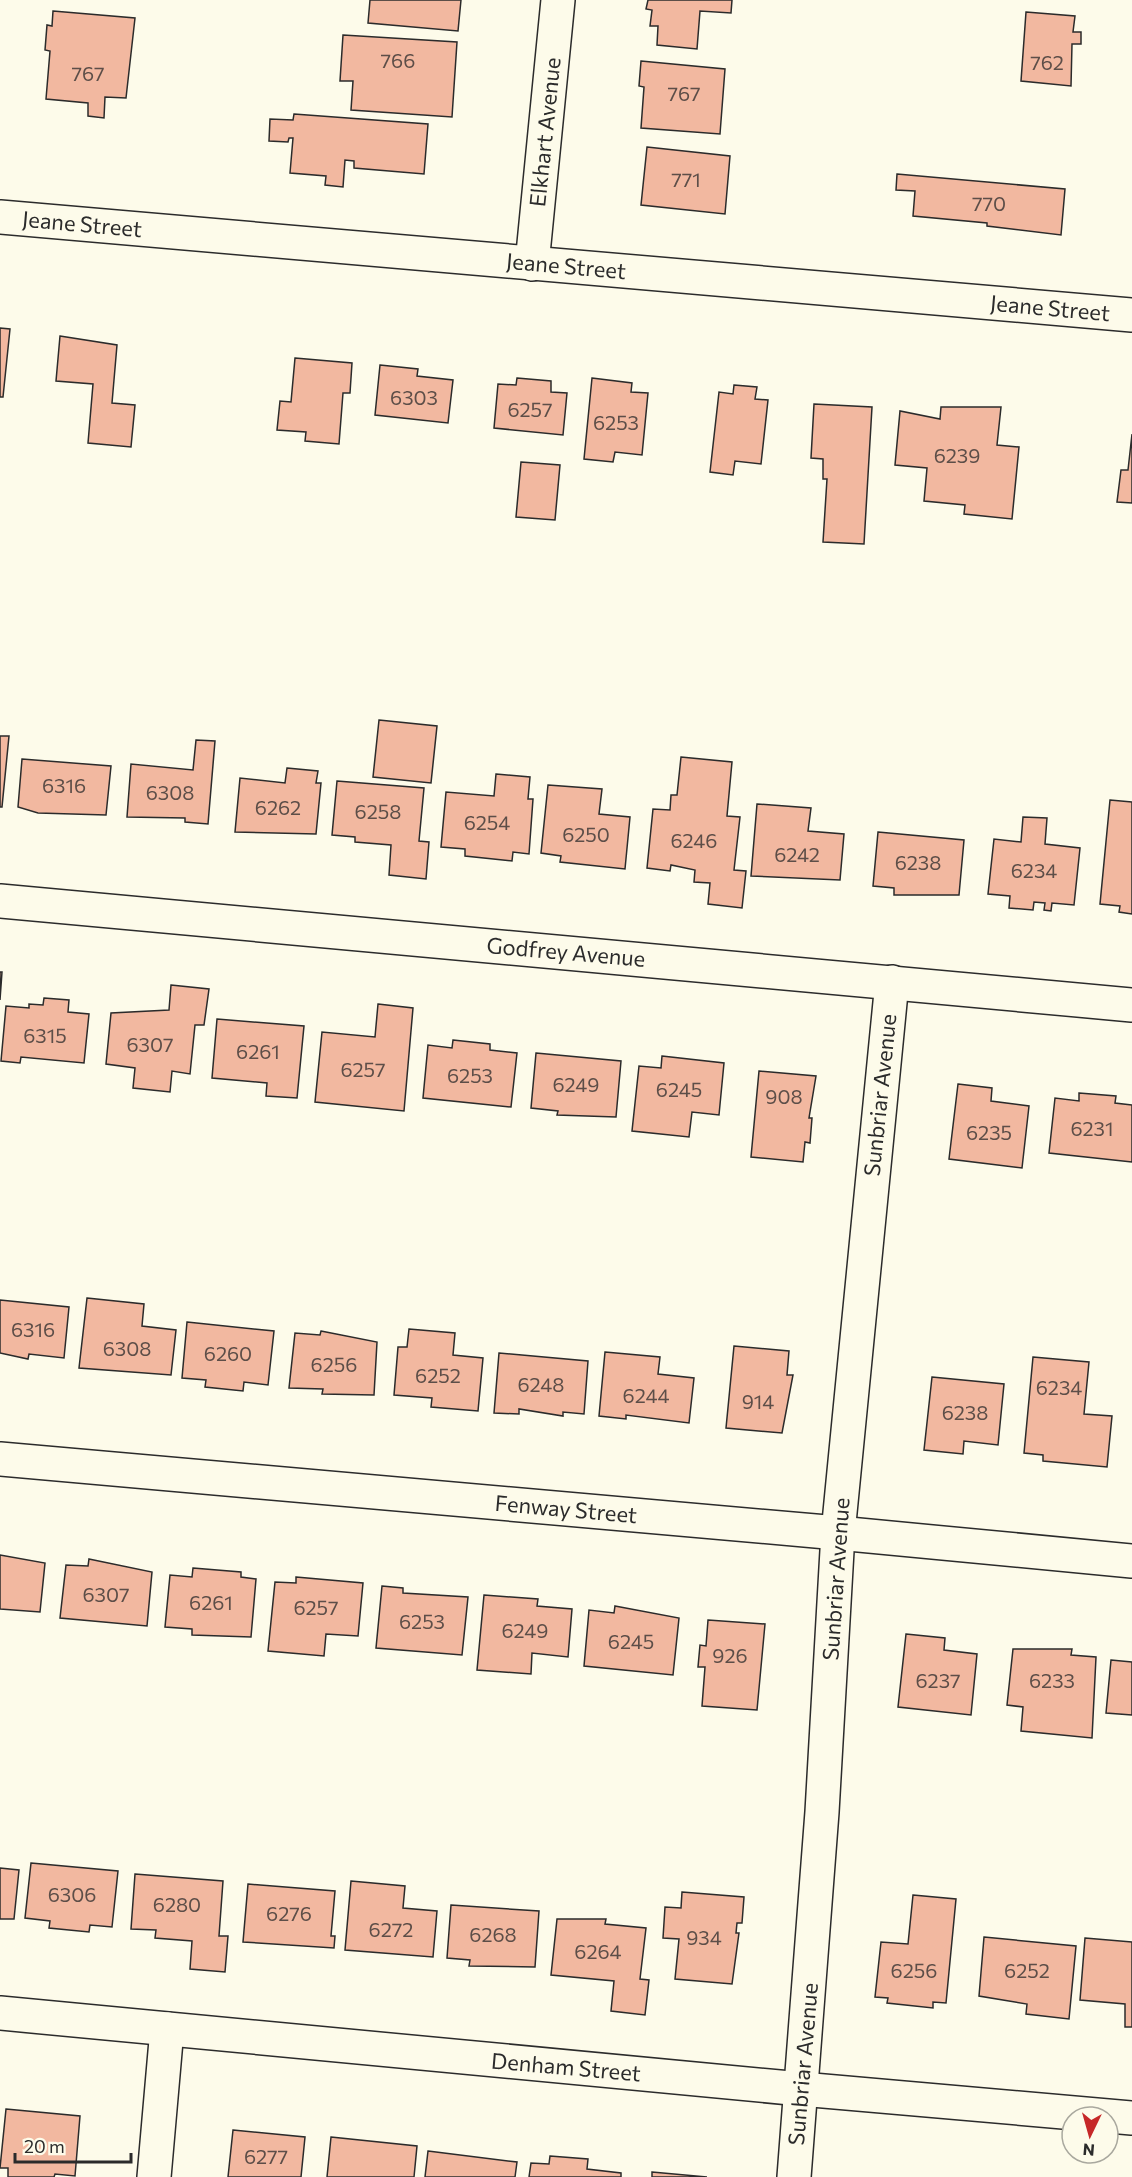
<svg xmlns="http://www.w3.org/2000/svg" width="1132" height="2177" viewBox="0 0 1132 2177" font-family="Commissioner,sans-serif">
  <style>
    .building { fill: #f2b8a0; stroke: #2b2b2b; stroke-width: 1.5 }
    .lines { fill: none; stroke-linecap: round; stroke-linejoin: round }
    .street-casing { stroke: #2b2b2b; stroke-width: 36 }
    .street { stroke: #fdfbea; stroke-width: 33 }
    .labels { text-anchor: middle; stroke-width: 4.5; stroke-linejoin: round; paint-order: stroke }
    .number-label { font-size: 20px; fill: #5d4e48 }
    .street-label { font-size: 22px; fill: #2b2b2b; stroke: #fdfbea }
  </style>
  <rect width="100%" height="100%" fill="#fdfbea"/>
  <g class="building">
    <polygon points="370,0 461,0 458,31 368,23"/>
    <polygon points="648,0 732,0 731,13 700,11 697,49 657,45 658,26 650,26 652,10 646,9"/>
    <polygon points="53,11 135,18 126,98 105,97 104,118 88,116 88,103 46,99 50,51 45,50 47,25 52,26"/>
    <polygon points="1026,12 1075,16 1073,32 1081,32 1081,44 1072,44 1071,86 1021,81"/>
    <polygon points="343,35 457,42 452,117 351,110 353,81 340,81"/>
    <polygon points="641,61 725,69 720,134 641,128 644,87 639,86"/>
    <polygon points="294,114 428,124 424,174 354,168 354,161 345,160 343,187 325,185 326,176 290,173 293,138 289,138 288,142 269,141 270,119 293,120"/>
    <polygon points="647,147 730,156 725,214 641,205"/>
    <polygon points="897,174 1065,189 1061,235 987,226 987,223 913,216 915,191 896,190"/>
    <polygon points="0,328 10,329 3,397 0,397"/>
    <polygon points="60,336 117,345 112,403 135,405 131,447 88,443 93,384 56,381"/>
    <polygon points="295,358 352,363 350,393 343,393 339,444 305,441 306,432 277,430 280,401 291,402"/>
    <polygon points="380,365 418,369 417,376 453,380 448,423 375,415"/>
    <polygon points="517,378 551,381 551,392 567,393 563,435 494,428 498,384 516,385"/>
    <polygon points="592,378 632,383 631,392 648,393 642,455 615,452 613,462 584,459"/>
    <polygon points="734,385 757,387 755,399 768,400 761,464 735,461 733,475 710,472 719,392 733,394"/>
    <polygon points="814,404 872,407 864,544 823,542 827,479 823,479 823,459 811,458"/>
    <polygon points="941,407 1001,407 997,445 1019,447 1012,519 964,514 965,505 924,501 927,468 895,465 900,411 940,419"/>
    <polygon points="1132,434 1132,503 1117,502 1121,470 1128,470"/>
    <polygon points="521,462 560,465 555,520 516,517"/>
    <polygon points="379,720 437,726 431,783 373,777"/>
    <polygon points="0,736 9,736 2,807 0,807"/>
    <polygon points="196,740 215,741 208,824 185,822 185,818 127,817 131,764 193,770"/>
    <polygon points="681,757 732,762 727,816 740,817 734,870 746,871 742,908 708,904 710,883 694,882 695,870 671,865 670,871 647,868 653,809 670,810 671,795 677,795"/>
    <polygon points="22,759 111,766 106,815 38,813 18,807"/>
    <polygon points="287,768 318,771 316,783 321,783 316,834 235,832 240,778 285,783"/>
    <polygon points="496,774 530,777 528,799 533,799 529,854 513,852 512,861 465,856 465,849 441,847 446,792 494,796"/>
    <polygon points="337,781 424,788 419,841 429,842 426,879 389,875 391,845 355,842 355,837 332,835"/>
    <polygon points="548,785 602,789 599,814 630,817 625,869 560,862 561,856 541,853"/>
    <polygon points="1110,800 1132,802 1132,914 1119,912 1120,906 1100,904"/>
    <polygon points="757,804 811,808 808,831 844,834 840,880 751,876"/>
    <polygon points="1023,817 1047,818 1045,844 1080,848 1074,905 1052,903 1051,911 1044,910 1045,903 1034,902 1033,910 1009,908 1010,896 988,894 994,839 1021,842"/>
    <polygon points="878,832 964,840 959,895 894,895 894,888 873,886"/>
    <polygon points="0,972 2,972 0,1000"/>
    <polygon points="171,985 209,989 204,1025 195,1025 190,1074 172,1071 170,1092 133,1088 135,1068 106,1064 111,1013 169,1010"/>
    <polygon points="44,998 69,1000 68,1012 89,1014 84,1063 21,1057 20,1063 1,1061 6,1006 29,1008 29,1004 43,1005"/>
    <polygon points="378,1004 413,1008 404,1111 315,1102 322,1032 375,1037"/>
    <polygon points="217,1019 304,1026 297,1098 266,1096 267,1083 212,1078"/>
    <polygon points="453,1040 490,1044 490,1050 517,1053 511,1107 423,1098 428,1045 452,1048"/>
    <polygon points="536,1053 621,1061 616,1117 557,1115 558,1111 531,1108"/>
    <polygon points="662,1056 724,1063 719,1115 692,1112 689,1137 632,1131 639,1066 661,1068"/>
    <polygon points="759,1071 816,1076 809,1118 812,1118 810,1143 805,1142 803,1162 751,1157"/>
    <polygon points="958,1084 992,1088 991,1101 1029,1106 1022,1168 949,1159"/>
    <polygon points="1079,1093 1116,1096 1115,1103 1132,1105 1132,1162 1049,1153 1055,1098 1079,1101"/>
    <polygon points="87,1298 144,1304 142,1326 176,1330 171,1375 79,1368"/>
    <polygon points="0,1300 69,1307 64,1358 29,1354 28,1359 0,1353"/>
    <polygon points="187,1322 274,1331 268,1385 244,1382 243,1391 205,1387 206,1380 182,1378"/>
    <polygon points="409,1329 455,1333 453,1355 483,1358 478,1411 431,1407 432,1398 394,1395 398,1347 407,1347"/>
    <polygon points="321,1331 377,1342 374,1395 322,1394 323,1389 289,1388 295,1333 320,1335"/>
    <polygon points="734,1346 789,1351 787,1375 793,1375 782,1433 726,1428"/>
    <polygon points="605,1352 660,1357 658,1374 694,1378 689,1423 626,1415 626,1419 599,1416"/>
    <polygon points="499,1353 588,1361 584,1414 563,1412 563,1416 519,1409 519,1414 494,1413"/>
    <polygon points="1033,1357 1089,1362 1084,1414 1112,1416 1107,1467 1043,1461 1043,1455 1024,1453"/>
    <polygon points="932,1377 1004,1384 998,1445 964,1441 963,1454 924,1450"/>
    <polygon points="0,1555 45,1563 40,1612 0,1609"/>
    <polygon points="89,1559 152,1572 147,1626 60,1618 66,1565 88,1566"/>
    <polygon points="193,1568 241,1572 241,1577 256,1579 251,1637 192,1635 192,1629 165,1627 170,1575 192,1577"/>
    <polygon points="296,1577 363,1583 358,1636 326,1634 324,1656 268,1651 275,1582 296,1583"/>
    <polygon points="382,1586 403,1588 403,1593 468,1597 462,1655 376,1648"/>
    <polygon points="484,1595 538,1599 537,1606 572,1609 568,1657 532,1653 531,1674 477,1670"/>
    <polygon points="615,1606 679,1618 673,1675 584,1666 589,1610 614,1613"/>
    <polygon points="708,1620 765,1624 757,1710 702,1706 705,1667 698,1667 700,1645 706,1646"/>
    <polygon points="906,1634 945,1638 944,1650 977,1654 971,1715 898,1707"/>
    <polygon points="1013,1649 1072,1649 1071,1655 1096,1657 1092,1738 1021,1731 1023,1707 1007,1705"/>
    <polygon points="1111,1660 1132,1662 1132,1715 1106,1713"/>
    <polygon points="31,1863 118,1871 112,1927 90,1925 89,1932 49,1928 50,1921 25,1918"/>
    <polygon points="0,1868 19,1870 14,1919 0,1919"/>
    <polygon points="135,1874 223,1881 219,1936 228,1936 225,1972 190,1969 192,1941 155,1938 156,1930 131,1929"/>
    <polygon points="351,1881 405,1886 403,1908 437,1911 433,1957 345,1950"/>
    <polygon points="248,1884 335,1891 331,1936 335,1936 334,1948 243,1942"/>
    <polygon points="682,1892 744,1897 742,1923 737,1923 736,1933 739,1933 732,1984 675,1979 679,1939 663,1938 665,1907 681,1908"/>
    <polygon points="913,1895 956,1899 946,2003 933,2002 933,2008 887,2003 888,1998 875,1997 881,1942 908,1944"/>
    <polygon points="451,1905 539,1911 535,1967 469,1966 470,1960 447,1958"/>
    <polygon points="557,1919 606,1919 605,1924 646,1928 640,1979 649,1980 645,2015 611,2011 614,1981 551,1975"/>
    <polygon points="984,1937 1076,1946 1069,2019 1026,2014 1027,2004 979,1996"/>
    <polygon points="1085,1938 1132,1942 1132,2027 1125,2027 1125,2004 1080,2000"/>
    <polygon points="6,2109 80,2116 75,2176 55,2174 54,2177 8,2177 8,2168 0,2168"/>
    <polygon points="233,2130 305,2137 301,2177 228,2177"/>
    <polygon points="331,2137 417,2146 414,2177 327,2177"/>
    <polygon points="428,2151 517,2162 515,2177 425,2177"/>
    <polygon points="550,2156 588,2159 587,2169 621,2173 621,2177 529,2177 531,2163 549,2164"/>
    <polygon points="652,2172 707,2177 652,2177"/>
  </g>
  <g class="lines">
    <g class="street-casing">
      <g id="street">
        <polyline points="0,217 1132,315"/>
        <polyline points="532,264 558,0"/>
        <polyline points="0,901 1132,1005"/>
        <polyline points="0,1459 838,1533 1132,1561"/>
        <polyline points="0,2013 801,2089 1132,2118"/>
        <polyline points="154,2177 167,2029"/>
        <polyline points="794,2177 822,1812 838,1533 892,982"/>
      </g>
    </g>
    <use href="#street" class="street"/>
  </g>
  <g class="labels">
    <g class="number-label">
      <text x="398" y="68">766</text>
      <text x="1047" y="70">762</text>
      <text x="88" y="81">767</text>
      <text x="684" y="101">767</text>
      <text x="686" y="187">771</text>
      <text x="989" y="211">770</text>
      <text x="414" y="405">6303</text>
      <text x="530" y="417">6257</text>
      <text x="616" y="430">6253</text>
      <text x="957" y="463">6239</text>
      <text x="64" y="793">6316</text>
      <text x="170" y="800">6308</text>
      <text x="278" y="815">6262</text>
      <text x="378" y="819">6258</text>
      <text x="487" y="830">6254</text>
      <text x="586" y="842">6250</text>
      <text x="694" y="848">6246</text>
      <text x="797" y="862">6242</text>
      <text x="918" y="870">6238</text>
      <text x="1034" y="878">6234</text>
      <text x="45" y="1043">6315</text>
      <text x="150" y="1052">6307</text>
      <text x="258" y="1059">6261</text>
      <text x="363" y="1077">6257</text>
      <text x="470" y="1083">6253</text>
      <text x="576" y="1092">6249</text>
      <text x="679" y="1097">6245</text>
      <text x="784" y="1104">908</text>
      <text x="1092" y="1136">6231</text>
      <text x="989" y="1140">6235</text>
      <text x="33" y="1337">6316</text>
      <text x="127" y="1356">6308</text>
      <text x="228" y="1361">6260</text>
      <text x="334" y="1372">6256</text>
      <text x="438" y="1383">6252</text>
      <text x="541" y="1392">6248</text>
      <text x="1059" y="1395">6234</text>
      <text x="646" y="1403">6244</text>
      <text x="758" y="1409">914</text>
      <text x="965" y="1420">6238</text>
      <text x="106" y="1602">6307</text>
      <text x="211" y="1610">6261</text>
      <text x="316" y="1615">6257</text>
      <text x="422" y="1629">6253</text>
      <text x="525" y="1638">6249</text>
      <text x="631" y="1649">6245</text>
      <text x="730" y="1663">926</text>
      <text x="938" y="1688">6237</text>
      <text x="1052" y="1688">6233</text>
      <text x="72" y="1902">6306</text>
      <text x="177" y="1912">6280</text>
      <text x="289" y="1921">6276</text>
      <text x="391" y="1937">6272</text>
      <text x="493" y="1942">6268</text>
      <text x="704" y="1945">934</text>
      <text x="598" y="1959">6264</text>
      <text x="914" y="1978">6256</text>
      <text x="1027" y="1978">6252</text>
      <text x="266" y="2164">6277</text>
    </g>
    <g class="street-label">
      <text transform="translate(545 132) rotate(-84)" y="8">Elkhart Avenue</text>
      <text transform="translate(82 224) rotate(5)" y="8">Jeane Street</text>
      <text transform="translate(566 266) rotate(5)" y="8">Jeane Street</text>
      <text transform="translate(1050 308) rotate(5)" y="8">Jeane Street</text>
      <text transform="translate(566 952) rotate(5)" y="8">Godfrey Avenue</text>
      <text transform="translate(880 1095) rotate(-84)" y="8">Sunbriar Avenue</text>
      <text transform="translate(566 1509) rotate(5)" y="8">Fenway Street</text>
      <text transform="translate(836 1579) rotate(-86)" y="8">Sunbriar Avenue</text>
      <text transform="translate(803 2064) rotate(-85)" y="8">Sunbriar Avenue</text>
      <text transform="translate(566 2067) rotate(5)" y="8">Denham Street</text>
    </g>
  </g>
  <g transform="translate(1090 2135) rotate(185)"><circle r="28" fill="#fdfbea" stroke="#a9a89e" stroke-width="1.5"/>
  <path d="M0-4.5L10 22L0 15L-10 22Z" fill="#c62828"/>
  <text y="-9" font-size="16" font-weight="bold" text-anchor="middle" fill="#2b2b2b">N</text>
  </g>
  <path d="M15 2153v9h116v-9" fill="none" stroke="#2b2b2b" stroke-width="3"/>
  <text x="24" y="2153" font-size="18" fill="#2b2b2b" stroke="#fdfbea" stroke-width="4.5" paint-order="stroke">20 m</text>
</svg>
